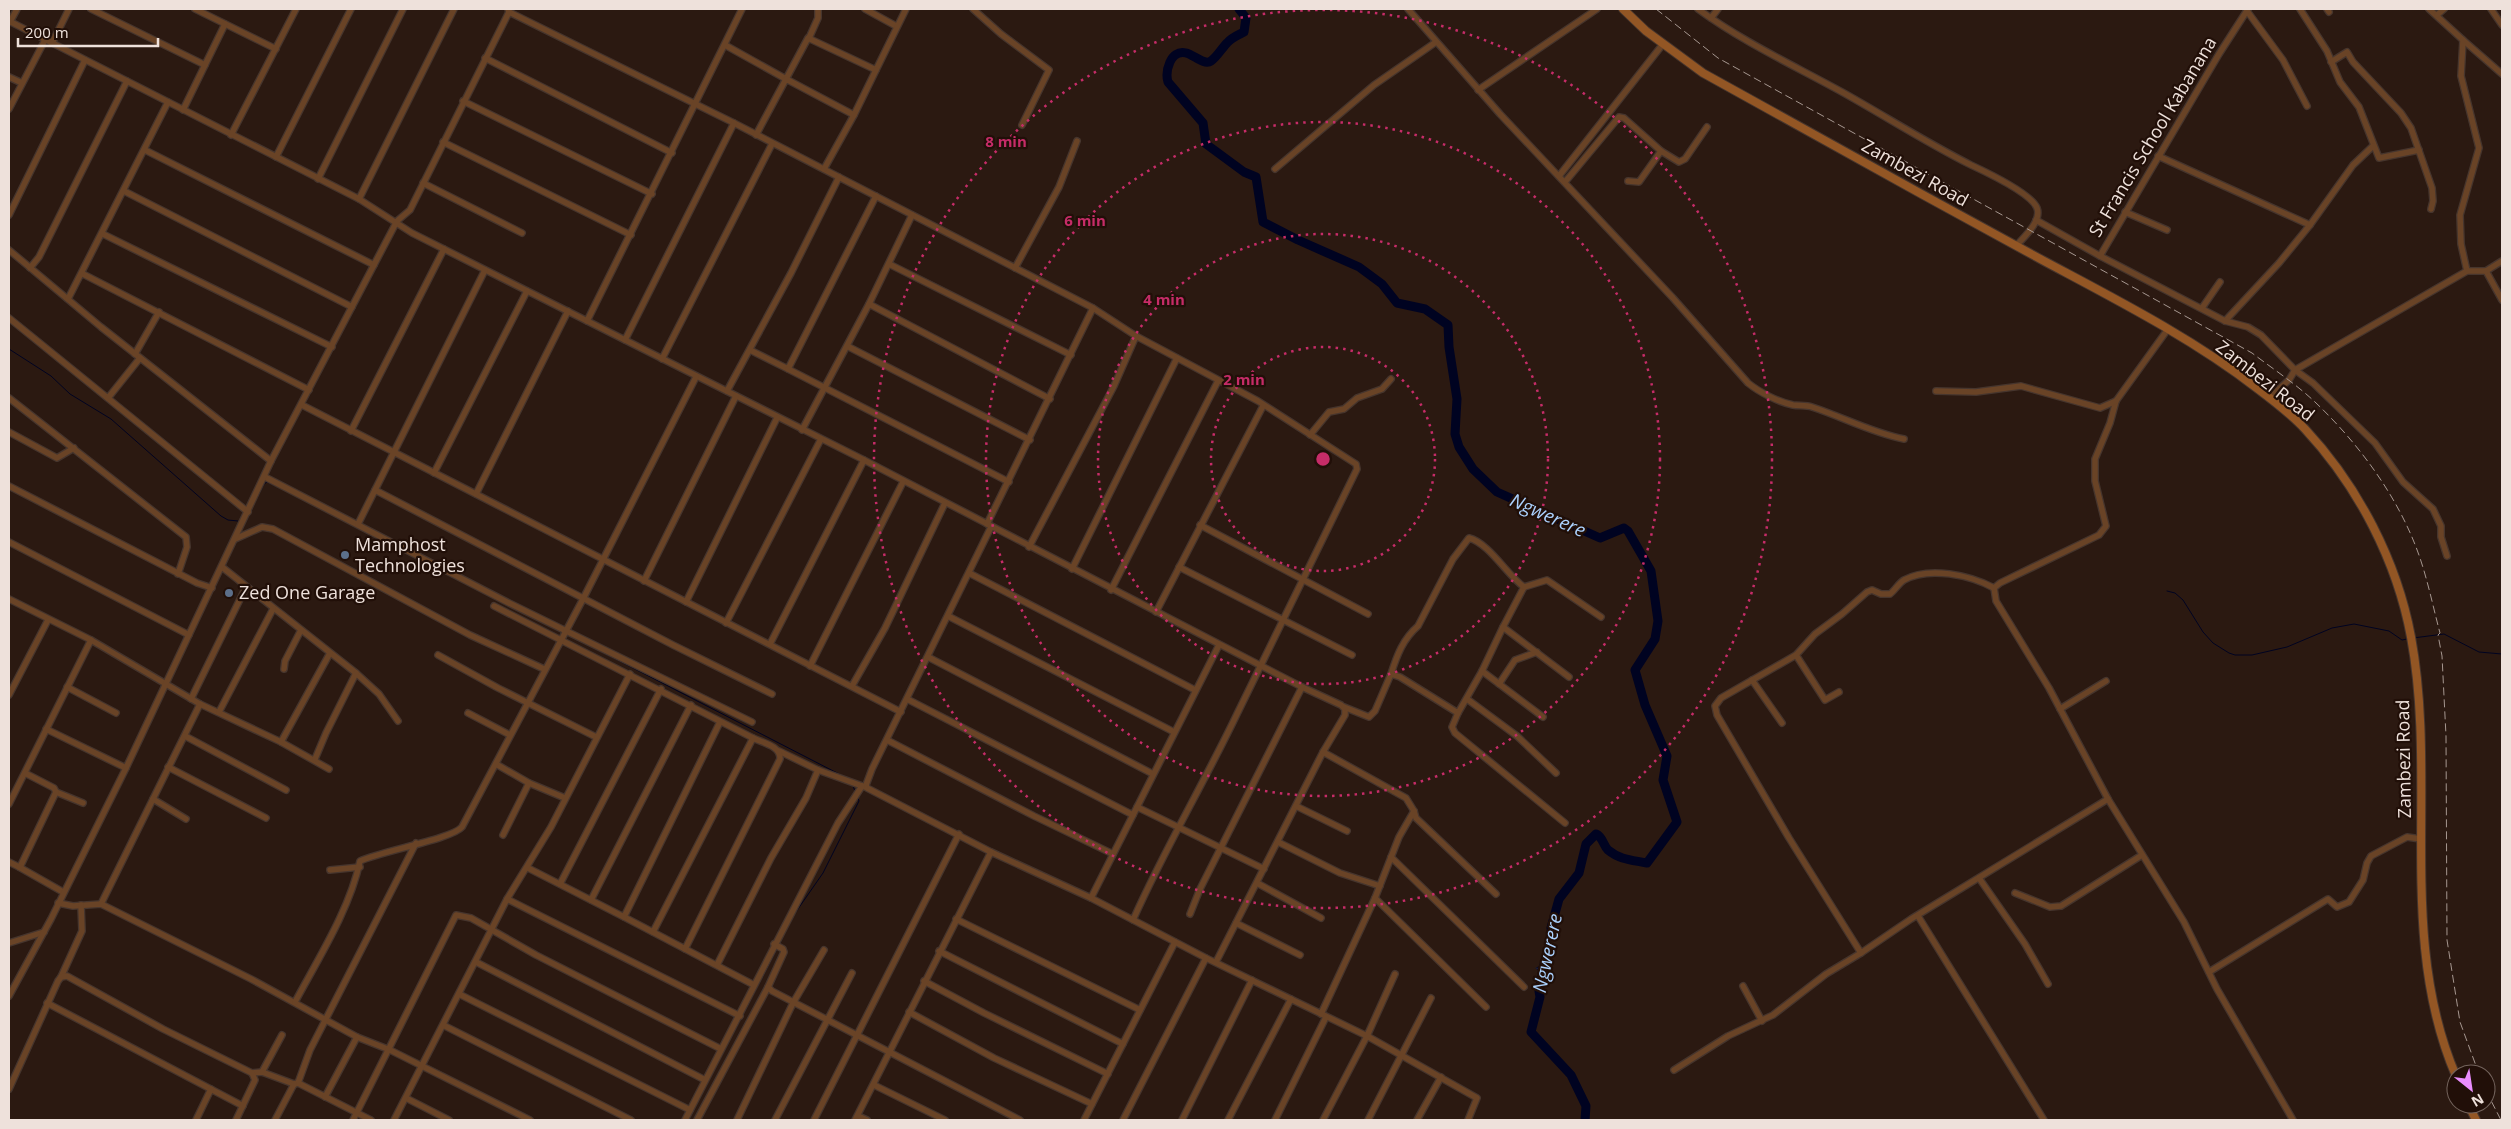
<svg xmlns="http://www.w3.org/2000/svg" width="2511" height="1129" viewBox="0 0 2511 1129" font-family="'Open Sans',sans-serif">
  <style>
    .water { fill: url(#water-ripples) }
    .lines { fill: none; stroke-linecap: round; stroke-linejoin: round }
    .stream { stroke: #000321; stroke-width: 1 }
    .river { stroke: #000321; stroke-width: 9 }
    .minor-casing { stroke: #46352d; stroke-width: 8 }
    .secondary-casing { stroke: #46352d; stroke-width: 10 }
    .minor { stroke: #694326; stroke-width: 5.5 }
    .secondary { stroke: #935624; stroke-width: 8 }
    .rail { stroke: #a69790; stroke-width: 1; stroke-dasharray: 8 4; stroke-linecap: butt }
    .ring { fill: none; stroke: #c62c68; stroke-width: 2.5; stroke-dasharray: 2.5 5 }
    .service-dot { fill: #5c6f8a; stroke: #210f08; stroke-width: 2 }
    .labels { text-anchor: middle; stroke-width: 4.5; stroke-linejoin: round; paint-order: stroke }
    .street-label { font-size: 18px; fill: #eee1db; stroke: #210f08 }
    .poi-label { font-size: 18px; fill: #eee1db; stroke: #210f08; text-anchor: start }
    .water-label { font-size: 19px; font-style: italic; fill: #abd1fd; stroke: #210f08 }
    .centre { fill: #c62c68; stroke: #210f08; stroke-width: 2.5 }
    .ring-label { font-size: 15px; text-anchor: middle; font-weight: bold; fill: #c62c68; stroke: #210f08; stroke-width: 4.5; stroke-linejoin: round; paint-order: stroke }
  </style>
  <defs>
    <pattern id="water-ripples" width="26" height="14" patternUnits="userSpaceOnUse" patternTransform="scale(1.25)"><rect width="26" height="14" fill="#000321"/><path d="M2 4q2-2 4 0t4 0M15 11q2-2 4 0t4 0" fill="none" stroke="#262741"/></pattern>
  </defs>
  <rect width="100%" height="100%" fill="#2b1911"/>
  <polygon class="water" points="1559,899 1553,919 1547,970 1539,971 1535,968 1542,965 1547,929"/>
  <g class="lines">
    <g class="stream">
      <polyline points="9,349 51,376 70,394 111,419 221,516 228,520 238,521"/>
      <polyline points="258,496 264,484 267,482 284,490"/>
      <polyline points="2167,591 2175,593 2183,600 2203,632 2213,643 2229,653 2235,655 2252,655 2287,647 2332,628 2354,624 2389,631 2402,640 2407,639"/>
      <polyline points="2413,638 2444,634 2479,652 2502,654"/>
      <polyline points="600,651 841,775"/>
      <polyline points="853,786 855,791"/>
      <polyline points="791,919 823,873 859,801 858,798"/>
      <polyline points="780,943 782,938"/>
      <polyline points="695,1107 777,949"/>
    </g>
    <g class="river">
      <path d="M1239,9L1246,18L1244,32C1238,35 1231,38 1227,43C1222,48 1217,57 1211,61C1204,66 1193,54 1186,53C1170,49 1165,72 1168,82L1203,123L1206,144L1244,172L1256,177L1263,222L1298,240L1359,267L1382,284L1397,303L1425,309L1448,325L1449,347L1457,399L1455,434L1459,447L1473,469L1497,492L1600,538L1624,528L1628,531L1651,571L1658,621L1655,639L1635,670L1645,705L1667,756L1663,780L1677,822L1647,863C1633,860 1620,860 1608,850C1603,845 1603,837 1596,834L1586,844L1579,873L1559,899L1551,928"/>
      <polyline points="1545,960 1539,991 1540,997 1531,1032 1571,1075 1586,1106 1585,1120"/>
    </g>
    <g class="minor-casing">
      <g id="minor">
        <polyline points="91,9 205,65"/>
        <polyline points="195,9 276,49"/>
        <path d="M508,9L509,12L734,123L1093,308L1136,336L1258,401L1356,464L1357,469C1317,551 1277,632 1237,714C1204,783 1164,850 1133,920"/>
        <polyline points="865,9 896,26"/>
        <polyline points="973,9 1001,34 1049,70 1022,125"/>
        <path d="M1408,9L1500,114L1673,298L1748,383C1759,392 1778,402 1793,405C1799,406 1806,405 1812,407C1843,417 1872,433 1904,439"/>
        <path d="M1698,9C1743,42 1793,65 1842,92C1885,116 1927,143 1971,165C1986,172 2031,193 2037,208C2042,221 2024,237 2016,246"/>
        <polyline points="2300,9 2327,51 2340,82 2359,107 2379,158 2419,150"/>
        <polyline points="2327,9 2329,12"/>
        <polyline points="2429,9 2463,40 2461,76 2479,148 2460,215 2461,244 2467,271"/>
        <polyline points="2491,9 2502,25"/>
        <polyline points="2247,11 2283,60 2307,106"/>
        <polyline points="2437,15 2444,9"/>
        <polyline points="1711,18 1718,9"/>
        <polyline points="9,21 359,199 412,233 864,460 1302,687 1341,705 1345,709 1345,715 1323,752 1216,962"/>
        <polyline points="10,22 17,9"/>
        <polyline points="809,38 818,18 818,9"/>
        <polyline points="2463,40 2502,74"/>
        <polyline points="52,43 69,9"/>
        <polyline points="725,45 786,79 808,38 876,70 906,9"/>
        <polyline points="485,58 672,153"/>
        <polyline points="2331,62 2347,52 2353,62 2401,113 2411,128 2432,188 2433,201 2431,209"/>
        <polyline points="9,77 22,83"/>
        <polyline points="1478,90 1597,9"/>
        <polyline points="463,101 652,194"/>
        <polyline points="9,109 45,40"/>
        <polyline points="183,110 225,24"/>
        <polyline points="854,115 876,70"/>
        <polyline points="231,135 296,9"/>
        <polyline points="756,135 786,79 854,115 824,169"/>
        <polyline points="443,142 631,235"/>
        <polyline points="145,150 374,265"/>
        <polyline points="2158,156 2310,225 2279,263 2225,321"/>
        <polyline points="276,157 351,9"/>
        <polyline points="1275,169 1374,85 1436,42"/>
        <polyline points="1559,176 1663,44"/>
        <polyline points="318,179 403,9"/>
        <polyline points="1628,181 1639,182 1661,151"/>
        <polyline points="1565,182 1619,117 1624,118 1661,151 1679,162 1685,159 1707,127"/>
        <polyline points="423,183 522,233"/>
        <polyline points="124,191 352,307"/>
        <polyline points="359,199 454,9"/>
        <polyline points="2125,212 2167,230"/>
        <polyline points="9,215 85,60"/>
        <polyline points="2036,220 2100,256 2225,321 2248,327 2261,335 2295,370 2313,383 2375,443 2403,482 2433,509 2441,526 2441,537 2447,556"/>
        <polyline points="2310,225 2353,165 2373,146"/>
        <polyline points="103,234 332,347"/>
        <polyline points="9,250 101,327 271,461"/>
        <polyline points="2100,256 2219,54 2248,9"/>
        <polyline points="889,264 1071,355"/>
        <polyline points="30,268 39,257 127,81"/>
        <polyline points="1015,268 1059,187 1077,141"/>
        <polyline points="2486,271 2502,300"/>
        <polyline points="83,274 309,390"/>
        <polyline points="68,299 168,102"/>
        <polyline points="869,304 1050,399"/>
        <polyline points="2202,308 2220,282"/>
        <polyline points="9,318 248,512"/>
        <polyline points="587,321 742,9"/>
        <polyline points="2168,329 2116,401 2110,423 2095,459 2095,481 2106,526 2099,535 2000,583 1994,588 1996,601 2049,688 2108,799 2184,922 2217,989 2293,1120"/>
        <polyline points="625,340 734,123"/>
        <polyline points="847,346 1030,440"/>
        <polyline points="750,350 788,369 876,196"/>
        <polyline points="135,354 159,312"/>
        <polyline points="662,359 772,144"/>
        <polyline points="788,369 1009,482"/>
        <polyline points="727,391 791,273 839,177"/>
        <polyline points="1936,391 1976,392 2021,386 2100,408 2116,401"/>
        <polyline points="9,398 186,537 187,547 178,574"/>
        <polyline points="108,398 140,358"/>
        <polyline points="2269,398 2289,380 2295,370 2467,271 2486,271 2502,261"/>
        <polyline points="302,405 901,712"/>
        <polyline points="802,430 869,304 912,215"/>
        <polyline points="351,431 444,249"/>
        <polyline points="9,432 57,458 74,448"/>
        <polyline points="1310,435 1329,412 1344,409 1357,398 1382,389 1391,379"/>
        <polyline points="434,473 527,291"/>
        <polyline points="265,477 509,603 752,722"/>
        <polyline points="9,486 197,583 212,588"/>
        <polyline points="375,490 673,645 772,694"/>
        <polyline points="476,494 568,311"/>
        <polyline points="358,524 485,270"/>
        <polyline points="987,524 1093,308"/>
        <polyline points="1200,525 1368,614"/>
        <polyline points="991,527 872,769 866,785 867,788 991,852 1091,898 1206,958 1367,1036 1477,1098 1468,1120"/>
        <polyline points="235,539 262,527 273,529 470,635 544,669"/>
        <polyline points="9,542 189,635"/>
        <polyline points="1029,547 1114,386 1136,336"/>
        <polyline points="222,567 356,673 379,694 398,721"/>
        <polyline points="1179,567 1352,655"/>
        <polyline points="1072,569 1177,358"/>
        <polyline points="969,573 1195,690"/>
        <polyline points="644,581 736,396"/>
        <path d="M1994,588C1970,575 1929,566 1904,580C1899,583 1895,590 1890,594H1881L1872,590L1867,592L1842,614L1815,634L1796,655L1721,698L1715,706L1717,715L1789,838L1861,953L1911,919L2108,799"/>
        <polyline points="1111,590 1218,381"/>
        <polyline points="9,599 91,640 200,704 101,904"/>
        <polyline points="686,602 777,418"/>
        <polyline points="494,606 753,738 653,932"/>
        <polyline points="1156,612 1263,406"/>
        <polyline points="948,616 1174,732"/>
        <polyline points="726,623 821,439"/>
        <polyline points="1503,627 1524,587"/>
        <polyline points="770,644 864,460"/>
        <polyline points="438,655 498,688 596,737"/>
        <polyline points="1796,655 1825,700 1839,692"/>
        <polyline points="928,657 1153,774"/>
        <polyline points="810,666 903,482"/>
        <polyline points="284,669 285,661 301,630"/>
        <polyline points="1482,671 1543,717"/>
        <path d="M1391,674C1397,655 1403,639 1418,626L1453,559L1469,538C1489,543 1507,575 1524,587L1547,580L1601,617"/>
        <polyline points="1752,680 1782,723"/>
        <polyline points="1499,684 1515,660 1537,652"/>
        <polyline points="852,686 885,628 945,503"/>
        <polyline points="67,687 116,713"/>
        <polyline points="9,695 48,620"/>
        <polyline points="191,699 246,587"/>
        <polyline points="907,699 1133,815"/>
        <polyline points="1467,699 1517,736 1556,773"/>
        <polyline points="200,704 281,742 329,769"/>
        <polyline points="1344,707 1369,717 1375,711 1391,674 1400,677 1458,713 1482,671 1503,627 1569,677"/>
        <polyline points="2060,709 2106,681"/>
        <polyline points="219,712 273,609"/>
        <polyline points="468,713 510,735"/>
        <polyline points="1458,713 1452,727 1455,733 1565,823"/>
        <polyline points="720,722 624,917 754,985"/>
        <polyline points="46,729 126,768"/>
        <polyline points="185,736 286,790"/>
        <polyline points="887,740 1034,816 1113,854"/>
        <polyline points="281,742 330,653"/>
        <polyline points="779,751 818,770 865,787"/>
        <polyline points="1323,752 1406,798 1414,811 1416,818 1496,894"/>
        <polyline points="315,759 326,733 356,673"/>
        <polyline points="496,764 529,783 565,798"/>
        <polyline points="168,767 266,818"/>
        <polyline points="56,792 83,803"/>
        <polyline points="153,799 186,819"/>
        <polyline points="9,804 91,640"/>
        <polyline points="1296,806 1347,831"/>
        <polyline points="1137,807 1264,869"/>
        <polyline points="503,835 529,783"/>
        <polyline points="1278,842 1340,873 1380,886"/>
        <polyline points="1391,857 1524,987"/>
        <polyline points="9,862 19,867 21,865 56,792 54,788 25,773"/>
        <polyline points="19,867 63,892"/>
        <polyline points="528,868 624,917"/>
        <polyline points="330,870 360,867"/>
        <polyline points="1979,878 2025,944 2048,984"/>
        <polyline points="1257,883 1321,918"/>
        <polyline points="560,884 661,689"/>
        <polyline points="2015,893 2050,907 2061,906 2142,855"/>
        <polyline points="1091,898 1219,645"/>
        <polyline points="1375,898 1486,1007"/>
        <polyline points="507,899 740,1016"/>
        <polyline points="591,900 691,705"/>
        <polyline points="58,903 73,906 101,904 251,979 357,1037 390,1050 530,1120"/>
        <polyline points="1190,914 1200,889 1302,687"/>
        <polyline points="1918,916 2044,1120"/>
        <polyline points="956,919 1140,1010"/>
        <polyline points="1236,923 1300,955"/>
        <polyline points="9,943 44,932"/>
        <polyline points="774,944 783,949 784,952 768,987 772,991 1020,1120"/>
        <path d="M685,949L780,759C781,746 763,743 753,738"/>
        <polyline points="939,951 1123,1044"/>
        <polyline points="476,962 705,1080"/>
        <polyline points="717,965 771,858 806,798 818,770"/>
        <polyline points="2209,972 2328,899 2337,907 2349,902 2363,880 2367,863 2371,856 2407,837 2421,839"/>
        <polyline points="61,977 82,931 81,905"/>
        <polyline points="924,981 984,1013 1108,1074"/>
        <polyline points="1743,986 1762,1021"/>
        <polyline points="459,994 690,1110"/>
        <polyline points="9,996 51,919 126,768 271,461 397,221 410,210 509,12"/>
        <path d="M295,1002C318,959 350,909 360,861C381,851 452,839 462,827L583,599L696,377"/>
        <polyline points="47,1003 243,1106"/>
        <polyline points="909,1012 994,1058 1092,1104"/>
        <polyline points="1321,1014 1375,898 1399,837 1414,811"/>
        <polyline points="443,1025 631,1120"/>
        <polyline points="1674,1070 1728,1036 1773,1015 1826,974 1861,953"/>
        <polyline points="262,1072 282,1035"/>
        <polyline points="252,1073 262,1072 294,1084 298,1083 371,1120"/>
        <polyline points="298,1083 310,1050 416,843"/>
        <polyline points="874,1085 945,1120"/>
        <polyline points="9,1089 58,981 61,977 67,976 163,1029 252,1073 255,1080 236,1120"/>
        <polyline points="325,1097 357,1037"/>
        <polyline points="406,1098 449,1120"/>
        <polyline points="858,1116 867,1120"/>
        <polyline points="196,1120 211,1089"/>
        <polyline points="275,1120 294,1084"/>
        <polyline points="353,1120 456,915 471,918 536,955 721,1049"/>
        <polyline points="394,1120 507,899 551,827 630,674"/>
        <polyline points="685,1120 838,823 862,786"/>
        <polyline points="697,1120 768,987"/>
        <polyline points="737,1120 793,1003 824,950"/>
        <polyline points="775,1120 852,973"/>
        <polyline points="814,1120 959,834"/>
        <polyline points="855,1120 991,852"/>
        <polyline points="1084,1120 1175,942"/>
        <polyline points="1123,1120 1206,958"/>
        <polyline points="1182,1120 1252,980"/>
        <polyline points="1228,1120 1291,999"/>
        <polyline points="1275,1120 1326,1017"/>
        <polyline points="1323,1120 1367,1036 1395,974"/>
        <polyline points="1368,1120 1431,998"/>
        <polyline points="1417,1120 1441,1077"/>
      </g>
    </g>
    <g class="secondary-casing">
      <g id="secondary">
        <path d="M1623,9L1646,31L1703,73C1816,136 1930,199 2044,261C2117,300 2192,338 2258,389C2274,401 2291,414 2305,429C2358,486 2397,561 2411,637C2438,782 2396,937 2456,1076"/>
        <polyline points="2468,1104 2476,1120"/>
      </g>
    </g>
    <use href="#minor" class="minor"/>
    <use href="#secondary" class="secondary"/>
    <g class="rail">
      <path d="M1656,9L1718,58L2252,353C2273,369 2296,384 2315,402C2356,441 2393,490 2414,542C2426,571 2432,603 2440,633L2438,635L2442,656L2446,736L2447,940L2460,1022L2479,1074"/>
      <polyline points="2486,1091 2501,1120"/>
    </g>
  </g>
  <g class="ring">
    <circle cx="1323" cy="459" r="112"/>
    <circle cx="1323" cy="459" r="225"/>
    <circle cx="1323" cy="459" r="337"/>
    <circle cx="1323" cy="459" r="449"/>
  </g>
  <g class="service-dot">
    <circle cx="345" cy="555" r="5"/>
    <circle cx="229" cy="593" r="5"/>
  </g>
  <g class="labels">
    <g class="street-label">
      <text transform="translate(2153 137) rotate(-59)" y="6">St Francis School Kabanana</text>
      <text transform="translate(1915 173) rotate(29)" y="6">Zambezi Road</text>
      <text transform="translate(2265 381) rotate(38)" y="6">Zambezi Road</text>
      <text transform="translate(2404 759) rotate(-91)" y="6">Zambezi Road</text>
    </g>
    <g class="poi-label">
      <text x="355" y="551">Mamphost<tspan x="355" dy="21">Technologies</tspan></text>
      <text x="239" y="599">Zed One Garage</text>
    </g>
    <g class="water-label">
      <text transform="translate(1548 515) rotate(24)" y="7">Ngwerere</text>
      <text transform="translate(1547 953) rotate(-78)" y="7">Ngwerere</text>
    </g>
  </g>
  <circle cx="1323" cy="459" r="8" class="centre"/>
  <g class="ring-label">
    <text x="1006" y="147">8 min</text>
    <text x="1085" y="226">6 min</text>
    <text x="1164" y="305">4 min</text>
    <text x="1244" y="385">2 min</text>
  </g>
  <rect width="2511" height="1129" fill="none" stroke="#eee1db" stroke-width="20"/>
  <g transform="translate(2471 1089) rotate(150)"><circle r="24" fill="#210f08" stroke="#73635c"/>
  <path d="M0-4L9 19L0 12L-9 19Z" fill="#e98dfd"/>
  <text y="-8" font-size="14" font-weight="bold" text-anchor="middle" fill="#eee1db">N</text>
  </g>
  <path d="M18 38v8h140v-8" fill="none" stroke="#eee1db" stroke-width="2.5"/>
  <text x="25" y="38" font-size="15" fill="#eee1db" stroke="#210f08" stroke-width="4" paint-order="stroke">200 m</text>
</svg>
